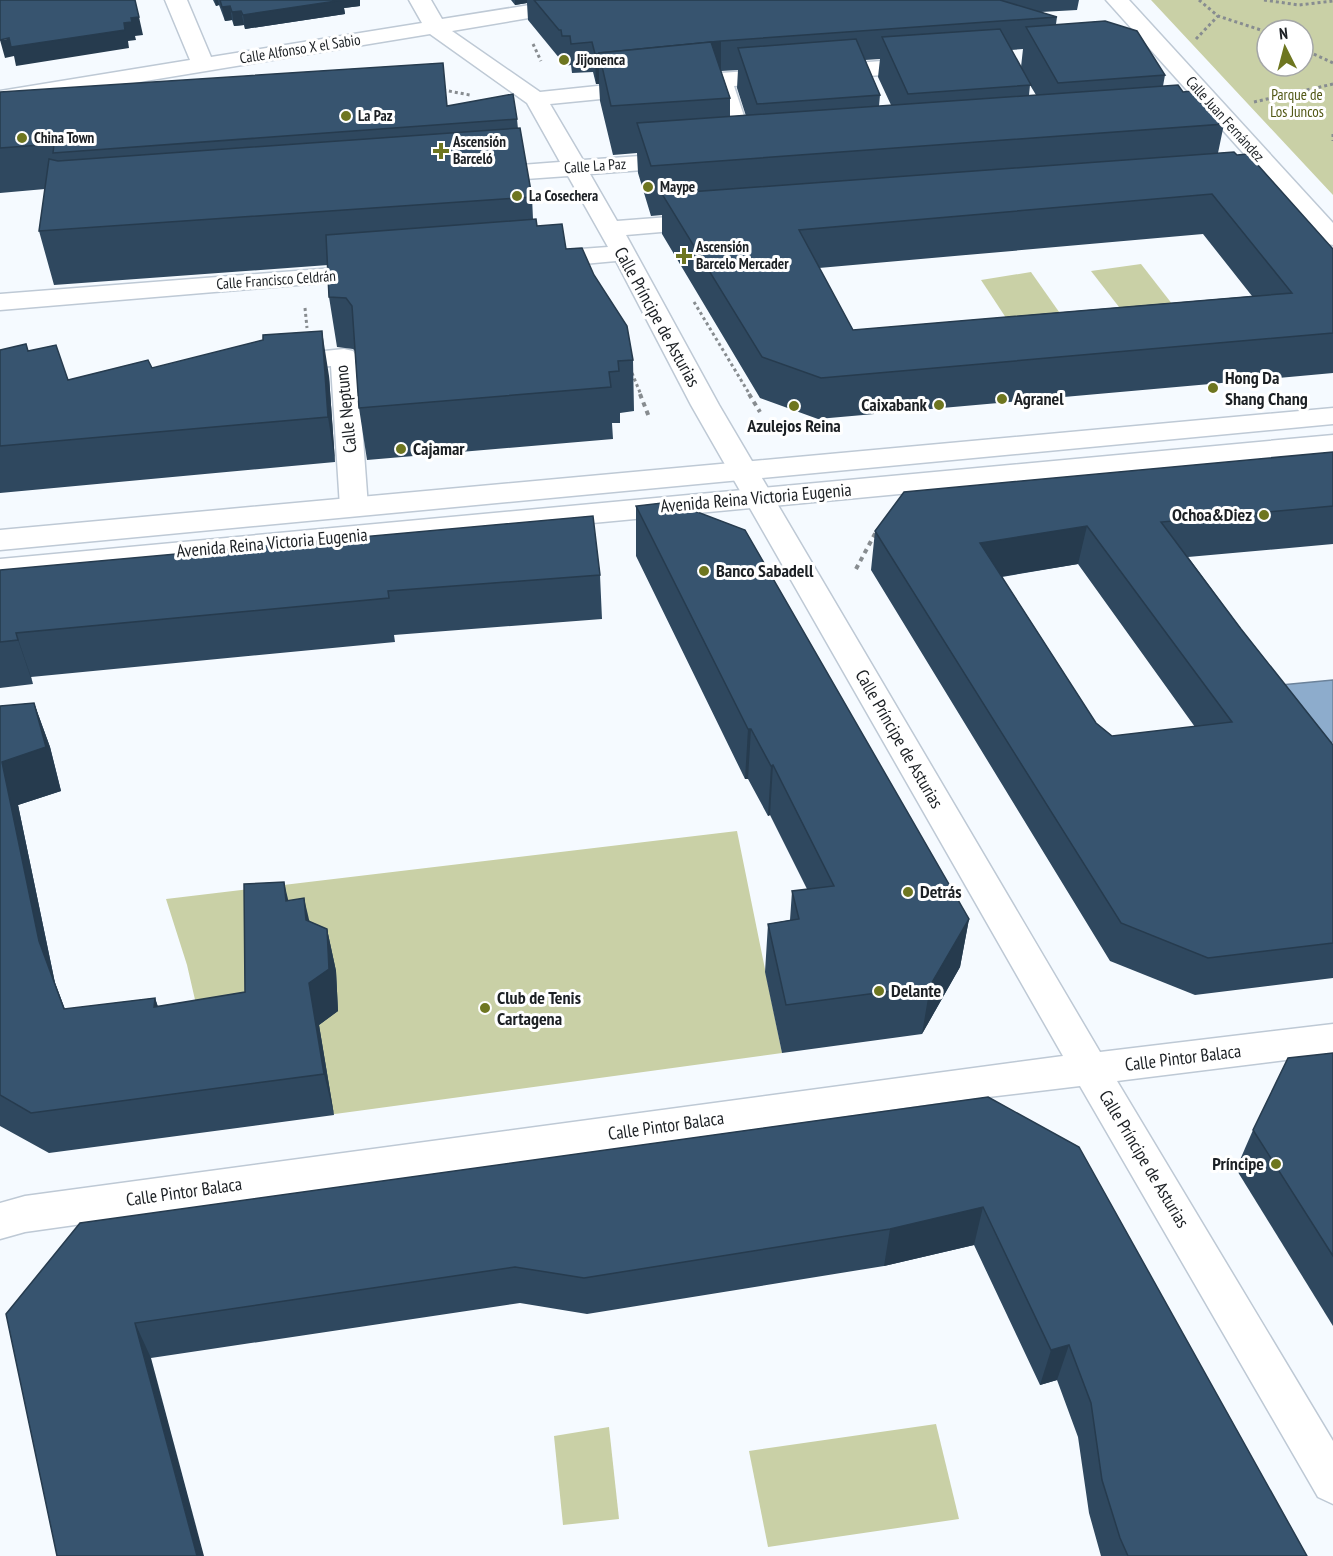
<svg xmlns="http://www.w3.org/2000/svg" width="1333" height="1556" viewBox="0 0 1333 1556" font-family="'PT Sans Narrow',sans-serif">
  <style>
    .green { fill: #c9d0a6; fill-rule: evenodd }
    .water { fill: #8daccc; stroke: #6b829a; stroke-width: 1.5 }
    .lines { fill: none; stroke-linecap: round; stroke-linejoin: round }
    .minor-casing { stroke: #bec9d5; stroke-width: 3 }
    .major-casing { stroke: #bec9d5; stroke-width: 3 }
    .path-far1 { stroke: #878c90; stroke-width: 3; stroke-dasharray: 3 3; stroke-linecap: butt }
    .path { stroke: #878c90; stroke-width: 4; stroke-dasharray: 4.5 4.5; stroke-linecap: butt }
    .minor { fill: #fff; fill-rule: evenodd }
    .major { fill: #fff; fill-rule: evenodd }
    .wall { fill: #2f485f; fill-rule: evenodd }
    .shaded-wall { fill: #263b4e }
    .building { fill: #37546f; stroke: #263b4e; stroke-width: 1.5; fill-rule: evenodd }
    .poi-dot { fill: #6e7620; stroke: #fff; stroke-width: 2 }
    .labels { text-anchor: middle; stroke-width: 6; stroke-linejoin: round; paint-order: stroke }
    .far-street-label { font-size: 15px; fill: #1c2024; stroke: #fff }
    .far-poi-label { font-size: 15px; font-weight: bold; fill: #1c2024; stroke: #fff; text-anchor: start }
    .far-park-label { font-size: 15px; fill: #525816; stroke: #fff }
    .street-label { font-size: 18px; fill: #1c2024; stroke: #fff }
    .poi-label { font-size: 18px; font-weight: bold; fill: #1c2024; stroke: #fff; text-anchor: start }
  </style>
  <rect width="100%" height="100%" fill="#f5faff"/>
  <g class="green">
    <path d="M1151,0H1333V195ZM1267,30H1303V66H1267Z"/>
    <polygon points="1141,264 1176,309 1126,316 1091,271"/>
    <polygon points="1031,272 1064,319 1012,327 981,280"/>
    <polygon points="737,831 782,1053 218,1130 205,1043 187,965 166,899"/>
    <polygon points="936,1424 959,1519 768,1547 749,1451"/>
    <polygon points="609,1427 619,1519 563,1525 554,1436"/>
  </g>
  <polygon class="water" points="1333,680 1333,742 1320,744 1270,686"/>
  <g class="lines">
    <g class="minor-casing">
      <g id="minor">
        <polygon points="165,0 187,0 211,57 422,23 409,0 431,0 442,19 561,0 611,0 607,4 600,6 452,31 540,92 721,73 922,58 930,60 933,65 930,70 922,72 734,86 757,155 753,160 745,162 737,160 733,155 712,88 550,104 583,160 683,153 691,155 695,160 691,165 683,167 590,174 617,221 708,214 717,216 720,221 717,226 708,228 626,235 719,405 1100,1052 1333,1024 1333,1054 1117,1081 1333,1441 1333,1504 1318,1497 1080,1086 946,1102 25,1232 0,1239 0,1203 25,1196 1063,1056 691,405 616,261 540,268 531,265 527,260 531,255 540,252 608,247 568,176 483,182 475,180 471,175 475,170 483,168 560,162 527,103 430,34 0,105 0,91 190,60"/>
        <polygon points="372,265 381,268 385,273 381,278 0,310 0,294"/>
        <polygon points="344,349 353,351 357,357 368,507 364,514 354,516 344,514 340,507 331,366 294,369 285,367 281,361 285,355"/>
      </g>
    </g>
    <g class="major-casing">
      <g id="major">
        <polygon points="1106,0 1129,0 1333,223 1333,245 1324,243"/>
        <polygon points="1333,408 1333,424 0,550 0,530"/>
        <polygon points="1333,435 1333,453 0,579 0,559"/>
      </g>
    </g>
    <g class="path-far1">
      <polyline points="1199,0 1218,16 1267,32"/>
      <polyline points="1264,0 1299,5 1333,1"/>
      <polyline points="1196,39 1218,16"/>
      <polyline points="533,44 541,61"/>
      <polyline points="1303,49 1333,63"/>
      <polyline points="443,90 470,95"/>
      <polyline points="1254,102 1333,84"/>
      <polyline points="1333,134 1333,141"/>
      <polyline points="694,302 750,395"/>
      <polyline points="305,308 307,328"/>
      <polyline points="632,373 641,395"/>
    </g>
    <g class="path">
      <polyline points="640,394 649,417"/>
      <polyline points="749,394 760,412"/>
      <polyline points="856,569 877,530"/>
    </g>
    <use href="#minor" class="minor"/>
    <use href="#major" class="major"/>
  </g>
  <g class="wall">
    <polygon points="213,0 360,0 360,6 344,8 345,14 245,29 244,25 234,26 232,20 225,21 219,5 216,6"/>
    <path d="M511,0H1079L1077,10L1041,12L1057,17L1056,24L1165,75L1163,86L1183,92L1224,124L1218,153L1237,155L1333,249V373L818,419L760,398L662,234V215L651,216L638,173L637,153L613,155L600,101L599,84H596L593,72L572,73L571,65L563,66L562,59H560L528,20L527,3L515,5ZM1023,49L1021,67L1011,50ZM880,59L878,77L891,105L879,106L880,95L865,60ZM738,70L737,88L746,116L730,117V98L721,71ZM1030,85L1036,95H1029ZM1203,234L1252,296L853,330L819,268Z"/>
    <polygon points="0,92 447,106 517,119 518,129 532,197 533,219 537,226 566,249 633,360 634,411 620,413 620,423 612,423 613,439 367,460 359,408 355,351 353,349 337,347 329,297 328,265 54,285 39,231 45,189 0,193"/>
    <polygon points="0,350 28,351 68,380 152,368 329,376 335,462 0,493"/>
    <path d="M1333,452V544L1188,557L1241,629L1333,745V978L1195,995L1110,961L871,570L875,531ZM1078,564L1195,727L1112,736L1096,723L1002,577Z"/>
    <polygon points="636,506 969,919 960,967 922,1034 782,1053 765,972 768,924 790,920 792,891 807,889 770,815 768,816 748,779 745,779 636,556"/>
    <polygon points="0,570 600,575 602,619 394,635 395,642 31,677 33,684 0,688"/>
    <polygon points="34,703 50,747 61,791 18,805 55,983 65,1009 155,998 158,1007 245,992 289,900 310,922 327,929 336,971 338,1011 319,1025 334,1115 49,1153 0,1126 0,706"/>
    <polygon points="1333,1053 1333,1326 1236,1169 1253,1130"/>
    <polygon points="988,1097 1307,1556 1101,1556 1089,1513 1078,1437 1057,1380 1040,1385 974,1245 884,1266 587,1314 520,1303 151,1358 6,1314"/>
  </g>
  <g class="shaded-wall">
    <polygon points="215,0 218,0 219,5 216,6"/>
    <polygon points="340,0 360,0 360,6 344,8 345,14 245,29 243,15"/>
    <polygon points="515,0 527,0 527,3 515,5"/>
    <polygon points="230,6 232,20 225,21 222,7"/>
    <polygon points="241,11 244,25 234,26 232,12"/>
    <polygon points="139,17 143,35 135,36 136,40 128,41 129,48 16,66 14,56 5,58 0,40 124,23 131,18"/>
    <polygon points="721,41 721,71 599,54"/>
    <polygon points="595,54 599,54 599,84 596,84"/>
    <polygon points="322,331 329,376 335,462 328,417"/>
    <polygon points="1087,526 1078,564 973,581 980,543"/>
    <polygon points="16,633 31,677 33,684 18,640"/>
    <polygon points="34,703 50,747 61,791 18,805 55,983 80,1051 39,941 2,762"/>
    <polygon points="748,729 751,729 748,779 745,779"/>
    <polygon points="773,765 770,815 768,816 771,766"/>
    <polygon points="284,882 294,925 286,901"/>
    <polygon points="304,898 314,941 306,920"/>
    <polygon points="969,919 960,967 922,1034 930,986"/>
    <polygon points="327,929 336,971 338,1011 319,1025 334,1115 324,1074 309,983"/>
    <polygon points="155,998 169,1040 154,1007"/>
    <polygon points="983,1207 974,1245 884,1266 890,1229"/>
    <polygon points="135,1323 151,1358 204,1556 197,1556"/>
    <polygon points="1069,1345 1057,1380 1040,1385 1051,1350"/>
  </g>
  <g class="building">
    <polygon points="0,0 135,0 139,17 131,18 132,22 124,23 125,30 11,47 9,38 0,40"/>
    <polygon points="220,0 343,0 243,15 241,11 232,12 230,6 222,7"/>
    <polygon points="534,0 1000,0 1057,17 721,41 599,53 599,54 595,54 592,42 571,44 570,36 562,36 561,30 559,30"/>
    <polygon points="1105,21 1137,31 1165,75 1058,83 1026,27"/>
    <polygon points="1000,29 1031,85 908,94 882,37"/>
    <polygon points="856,39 880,95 757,104 738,48"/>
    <polygon points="711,42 730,98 611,106 599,53"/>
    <polygon points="443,63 447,106 513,94 517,119 53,153 54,144 0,148 0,92"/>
    <polygon points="1178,85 1183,92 1200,90 1224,124 651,166 637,123"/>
    <polygon points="520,128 532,197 39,231 49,159 58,161"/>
    <path d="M1234,152L1237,155L1248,154L1333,249V333L821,378L762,357L662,194ZM1212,194L1292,293L853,330L799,230Z"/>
    <polygon points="536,219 537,226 562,224 566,249 582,248 594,275 627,326 633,360 618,361 619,371 609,372 611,387 359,408 352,306 346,298 329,297 326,235"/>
    <polygon points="322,331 328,417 0,446 0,350 26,344 28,351 56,345 68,380 148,360 152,368 263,340 263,335"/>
    <path d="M1333,452V506L1161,522L1241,629L1333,745V943L1208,958L1121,923L875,531L904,492ZM1087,526L1232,722L1112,736L1096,723L980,543Z"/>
    <polygon points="671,502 745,530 969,919 930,986 786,1005 768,924 799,919 792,891 834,886 773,765 771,766 751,729 748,729 636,506"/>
    <polygon points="593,516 600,575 388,591 389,598 16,633 18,640 0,642 0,570"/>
    <polygon points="34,703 46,747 2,762 39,941 64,1009 155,998 154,1007 245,992 244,884 284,882 286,901 304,898 306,920 327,929 329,969 309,983 324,1074 31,1113 0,1095 0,706"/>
    <polygon points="1333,1053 1333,1256 1253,1130 1288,1058"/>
    <polygon points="988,1097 1079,1147 1307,1556 1128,1556 1120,1538 1102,1480 1091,1403 1069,1345 1051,1350 983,1207 890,1229 584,1278 515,1267 135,1323 197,1556 57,1556 6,1314 80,1223"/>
  </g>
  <g class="poi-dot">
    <circle cx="564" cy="60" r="6"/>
    <circle cx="346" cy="116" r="6"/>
    <circle cx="22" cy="138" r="6"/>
    <path d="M438 142h6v6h6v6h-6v6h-6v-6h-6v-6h6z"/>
    <circle cx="648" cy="187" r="6"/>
    <circle cx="517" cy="196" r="6"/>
    <path d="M681 247h6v6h6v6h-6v6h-6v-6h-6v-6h6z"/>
    <circle cx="1213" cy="388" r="6"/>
    <circle cx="1002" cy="399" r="6"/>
    <circle cx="939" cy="405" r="6"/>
    <circle cx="794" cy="406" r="6"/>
    <circle cx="401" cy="449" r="6"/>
    <circle cx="1264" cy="515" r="6"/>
    <circle cx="704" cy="571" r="6"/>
    <circle cx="908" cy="892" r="6"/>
    <circle cx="879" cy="991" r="6"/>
    <circle cx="485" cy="1008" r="6"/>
    <circle cx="1276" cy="1164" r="6"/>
  </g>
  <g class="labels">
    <g class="far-street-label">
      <text transform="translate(300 49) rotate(-9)" y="5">Calle Alfonso X el Sabio</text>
      <text transform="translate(1225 119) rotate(48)" y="5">Calle Juan Fernández</text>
      <text transform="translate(595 166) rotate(-4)" y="5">Calle La Paz</text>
      <text transform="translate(276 280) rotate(-4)" y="5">Calle Francisco Celdrán</text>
    </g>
    <g class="far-poi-label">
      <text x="576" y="65">Jijonenca</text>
      <text x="358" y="121">La Paz</text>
      <text x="34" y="143">China Town</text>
      <text x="453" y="147">Ascensión<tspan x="453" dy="17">Barceló</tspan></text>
      <text x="660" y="192">Maype</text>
      <text x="529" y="201">La Cosechera</text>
      <text x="696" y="252">Ascensión<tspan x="696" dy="17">Barcelo Mercader</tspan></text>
    </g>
    <g class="far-park-label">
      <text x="1297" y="100">Parque de<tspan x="1297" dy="17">Los Juncos</tspan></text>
    </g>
    <g class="street-label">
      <text transform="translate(657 317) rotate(61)" y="6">Calle Príncipe de Asturias</text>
      <text transform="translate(346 409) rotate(-96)" y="6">Calle Neptuno</text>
      <text transform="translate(756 498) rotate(-5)" y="6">Avenida Reina Victoria Eugenia</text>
      <text transform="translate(272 543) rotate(-5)" y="6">Avenida Reina Victoria Eugenia</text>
      <text transform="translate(899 739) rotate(60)" y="6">Calle Príncipe de Asturias</text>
      <text transform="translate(1183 1058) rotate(-7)" y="6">Calle Pintor Balaca</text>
      <text transform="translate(666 1126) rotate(-8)" y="6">Calle Pintor Balaca</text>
      <text transform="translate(1144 1159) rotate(59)" y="6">Calle Príncipe de Asturias</text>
      <text transform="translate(184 1192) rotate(-8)" y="6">Calle Pintor Balaca</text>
    </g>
    <g class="poi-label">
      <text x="1225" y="384">Hong Da<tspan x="1225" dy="21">Shang Chang</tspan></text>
      <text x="1014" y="405">Agranel</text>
      <text x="927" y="411" text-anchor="end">Caixabank</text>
      <text x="794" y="432" text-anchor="middle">Azulejos Reina</text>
      <text x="413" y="455">Cajamar</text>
      <text x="1252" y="521" text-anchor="end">Ochoa&amp;Diez</text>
      <text x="716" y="577">Banco Sabadell</text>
      <text x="920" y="898">Detrás</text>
      <text x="891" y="997">Delante</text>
      <text x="497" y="1004">Club de Tenis<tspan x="497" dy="21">Cartagena</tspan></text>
      <text x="1264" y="1170" text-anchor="end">Príncipe</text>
    </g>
  </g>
  <g transform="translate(1285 48) rotate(354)"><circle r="28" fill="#ffffff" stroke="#a4a6a7" stroke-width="1.5"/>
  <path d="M0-4.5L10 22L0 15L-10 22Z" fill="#6e7620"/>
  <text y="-9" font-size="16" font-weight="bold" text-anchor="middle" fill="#1c2024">N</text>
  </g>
</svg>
